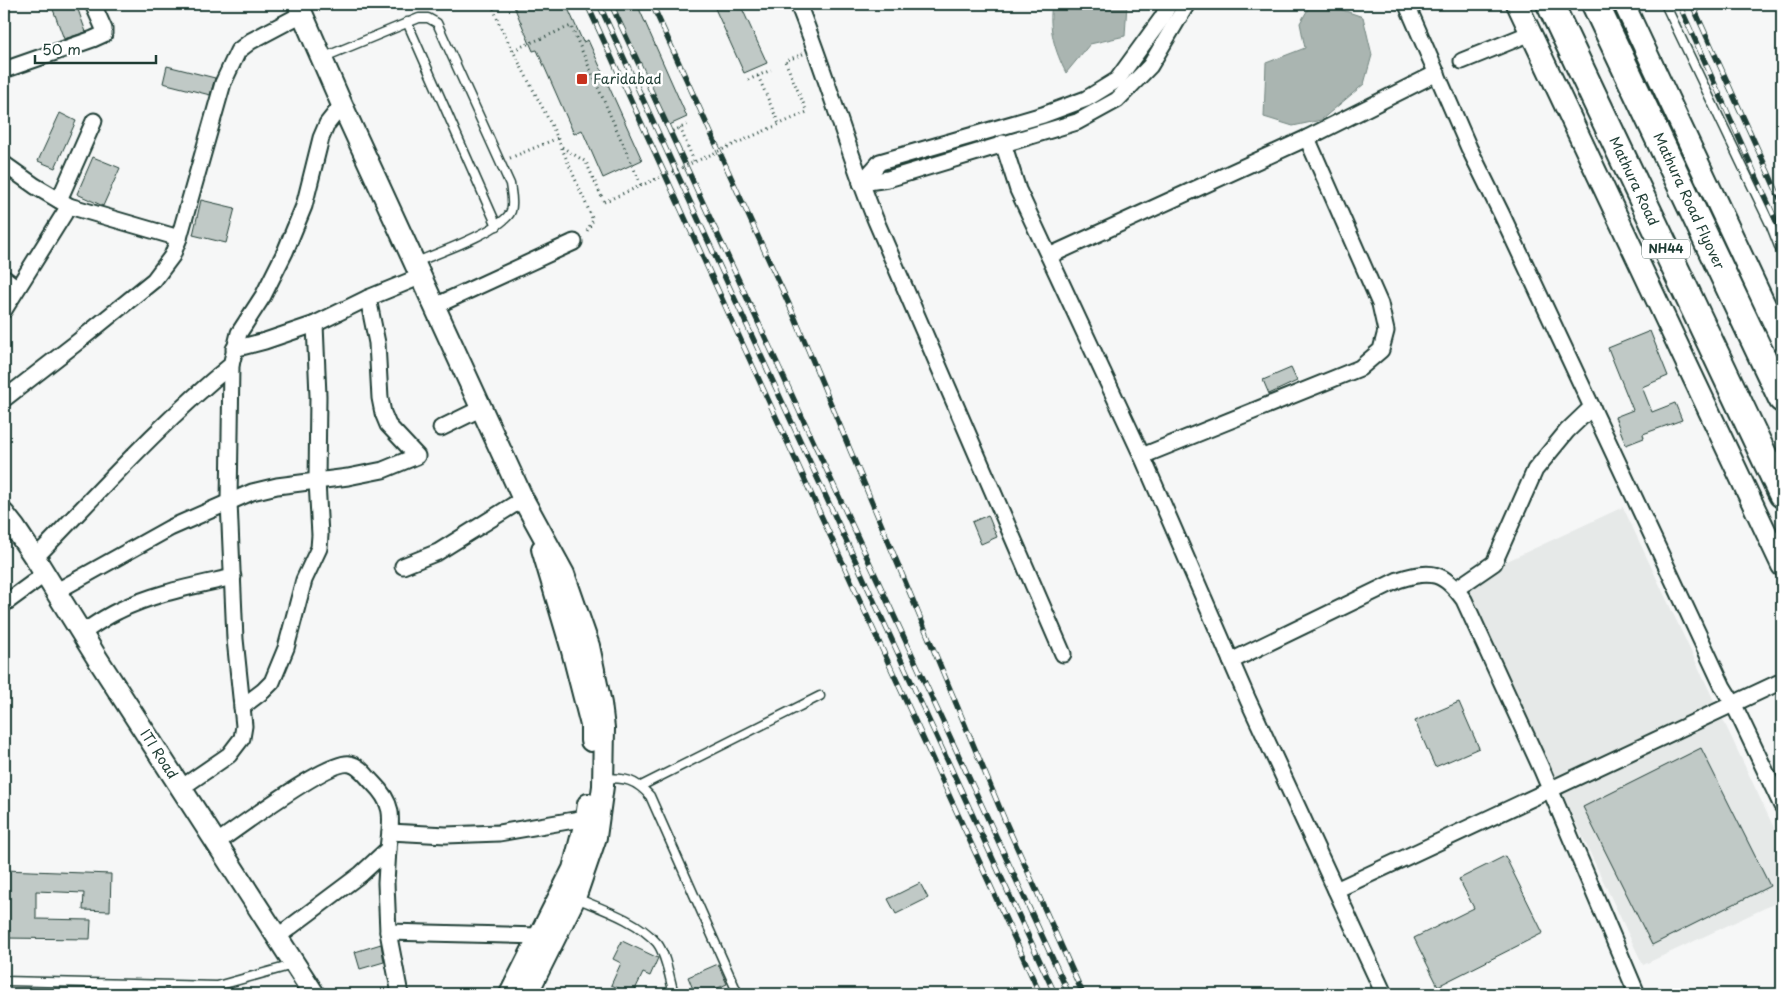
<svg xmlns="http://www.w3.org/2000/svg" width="1786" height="998" viewBox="0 0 1786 998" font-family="'Playpen Sans',sans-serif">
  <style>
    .built { fill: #e6e9e8 }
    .water { fill: #aab5b1; stroke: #72857f }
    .building { fill: #c0c9c6; stroke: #1f3d34 }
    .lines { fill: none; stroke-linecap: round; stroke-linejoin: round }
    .lane-casing { stroke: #1f3d34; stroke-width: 11 }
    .street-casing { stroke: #1f3d34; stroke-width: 19 }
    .secondary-casing { stroke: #1f3d34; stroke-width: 24 }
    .highway-casing { stroke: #1f3d34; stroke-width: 30 }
    .path { stroke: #1f3d34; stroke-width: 3; stroke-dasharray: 1 4; stroke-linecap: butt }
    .lane { stroke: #fff; stroke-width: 8 }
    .street { stroke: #fff; stroke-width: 15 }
    .secondary { stroke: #fff; stroke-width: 20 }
    .highway { stroke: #fff; stroke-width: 26 }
    .rail-casing { stroke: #1f3d34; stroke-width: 5.5 }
    .rail { stroke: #fff; stroke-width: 4; stroke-dasharray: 11; stroke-linecap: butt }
    .path-bridge { stroke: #1f3d34; stroke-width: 3; stroke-dasharray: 1 4; stroke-linecap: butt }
    .poi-dot { fill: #c8321e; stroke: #fff; stroke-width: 2 }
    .labels { text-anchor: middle; stroke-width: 5; stroke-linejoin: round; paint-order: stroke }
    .shield { fill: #fff; stroke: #627771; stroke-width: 1 }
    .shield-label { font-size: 12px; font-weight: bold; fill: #1f3d34 }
    .poi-label { font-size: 14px; fill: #1f3d34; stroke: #fff; text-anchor: start }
    .street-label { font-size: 14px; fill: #1f3d34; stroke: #fff }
  </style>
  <rect width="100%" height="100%" fill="#f6f7f7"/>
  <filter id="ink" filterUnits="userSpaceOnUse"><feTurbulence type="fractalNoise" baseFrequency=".02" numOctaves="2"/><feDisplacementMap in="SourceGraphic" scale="10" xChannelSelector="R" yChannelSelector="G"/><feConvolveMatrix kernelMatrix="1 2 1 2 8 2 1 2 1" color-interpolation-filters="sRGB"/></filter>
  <g filter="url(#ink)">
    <polygon class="built" points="1623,507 1782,845 1782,900 1643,965 1462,582"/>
    <g class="water">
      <path d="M1052,4H1127L1125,36L1090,44L1066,73C1055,51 1048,29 1052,4Z"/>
      <polygon points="1311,4 1325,4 1363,17 1372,55 1364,84 1321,120 1293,126 1264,117 1266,63 1305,48 1300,23"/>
    </g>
    <g class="building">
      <polygon points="51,4 76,4 86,32 64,39"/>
      <polygon points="513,4 566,4 583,42 588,40 642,160 603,178 582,130 574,134 537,50 533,51"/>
      <polygon points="611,4 637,4 687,117 665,127"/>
      <polygon points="713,4 740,4 767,63 744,73"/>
      <polygon points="167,66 215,78 210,95 163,83"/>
      <polygon points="60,113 76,121 55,168 38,161"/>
      <polygon points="93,157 120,168 103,206 77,194"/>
      <polygon points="201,200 235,208 226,243 193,235"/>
      <polygon points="1650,331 1668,376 1642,387 1652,412 1675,403 1682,420 1643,434 1644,438 1626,445 1615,417 1633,410 1608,348"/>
      <polygon points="1291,368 1297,381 1269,394 1263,380"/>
      <polygon points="988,515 997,537 981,544 972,522"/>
      <polygon points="1459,702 1479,748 1435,767 1415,721"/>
      <polygon points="1701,748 1770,886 1652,945 1583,807"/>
      <polygon points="1505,856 1543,933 1438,986 1414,938 1474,908 1459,879"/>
      <polygon points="4,870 111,874 110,911 83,910 84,893 36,891 36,919 91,920 90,939 4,938"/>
      <polygon points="920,883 928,898 896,914 888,899"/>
      <polygon points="622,941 658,958 650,976 643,973 633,994 611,985 621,963 613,959"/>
      <polygon points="381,944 384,962 360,969 355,952"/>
      <polygon points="718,964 727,984 704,994 695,994 688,977"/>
    </g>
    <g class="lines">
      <g class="lane-casing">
        <g id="lane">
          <polyline points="1665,4 1771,226 1782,254"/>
          <polyline points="407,22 497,226"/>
          <path d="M322,58L419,18H428L437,23L510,184C511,192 514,203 511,211C504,230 436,254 416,262"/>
          <path d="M603,778C625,778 635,779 650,796L738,994"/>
          <polyline points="641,786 820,696"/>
          <path d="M576,898C602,909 637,920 657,943C666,954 670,980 674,994"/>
          <polyline points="4,981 217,986 293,965"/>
        </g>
      </g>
      <g class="street-casing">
        <g id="street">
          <path d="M798,4C827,75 847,150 876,221L1063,654"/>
          <polyline points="1407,5 1469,148 1502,215 1723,687 1734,705 1782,806"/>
          <polyline points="1462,61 1531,33"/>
          <polyline points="4,70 93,39 104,34 104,29 93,4"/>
          <polyline points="1003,143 1018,190 1142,456 1248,700 1384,994"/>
          <polyline points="4,164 35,186 69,206 179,238"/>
          <polyline points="861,183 888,179 1077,122 1117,100 1150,66 1187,4"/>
          <polyline points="861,183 880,162 1043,115 1086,99 1117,80 1162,18 1169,4"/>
          <polyline points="59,200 94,121"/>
          <polyline points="1049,256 1307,138 1437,73"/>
          <polyline points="4,278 17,288"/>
          <polyline points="435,306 574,242"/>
          <polyline points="4,310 69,206"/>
          <polyline points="234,349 265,341 315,324 368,298 422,276"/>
          <polyline points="4,399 75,344 154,280 172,256 179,238 223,83 238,51 251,41 302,14"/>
          <polyline points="441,428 482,408"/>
          <polyline points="1142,456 1360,368 1381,350 1386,331 1380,304 1307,138"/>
          <path d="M35,558C99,492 160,423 231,365"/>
          <polyline points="403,566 438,552 523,499"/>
          <polyline points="1456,589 1494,563 1535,470 1567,431 1592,407"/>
          <polyline points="57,591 170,528 252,492 277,486 348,477 383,470 417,456 388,425 383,413 380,398 377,343 368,298"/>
          <polyline points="4,604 45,574"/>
          <path d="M82,633C94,625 105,617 118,611C154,593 194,586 233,577"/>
          <path d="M1231,661L1398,580C1431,569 1444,572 1464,600L1542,770L1637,994"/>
          <polyline points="242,707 263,691 272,682 286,648 304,580 319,548 320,535 317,481 318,396 315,324"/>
          <polyline points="181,788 229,755 242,738 244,726 235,639 229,502 231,365 239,333 263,296 285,252 304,206 321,138 327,124 342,105"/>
          <polyline points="390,832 446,835 499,833 586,818"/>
          <path d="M216,843C237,829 329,759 350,764C360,766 366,776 373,783C396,806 391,819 388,849L361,874L277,937"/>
          <polyline points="388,849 386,883 388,932 400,994"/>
          <polyline points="1336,890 1782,681"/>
          <polyline points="388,932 540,936"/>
        </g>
      </g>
      <g class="secondary-casing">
        <g id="secondary">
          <polyline points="298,4 342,105 523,499 564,574 589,646 601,704 604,728 603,786 596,837 575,898 527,994"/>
          <polyline points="1517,4 1782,566"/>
          <polyline points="1624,4 1782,341"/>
          <polyline points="4,514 15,528 35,558 97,658 314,994"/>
          <polyline points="542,549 571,647 591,725 591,741"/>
          <polyline points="510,994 573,869 586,818 588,804"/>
        </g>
      </g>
      <g class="highway-casing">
        <g id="highway">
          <polyline points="1550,4 1782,494"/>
          <polyline points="1595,4 1782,399"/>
        </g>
      </g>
      <g class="path">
        <polyline points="492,4 500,26 553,128 593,220 586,233"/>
        <polyline points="513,50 571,26 641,185"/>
        <polyline points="803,54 785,61 807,112"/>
        <polyline points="758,76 779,124"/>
        <polyline points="748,80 771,70"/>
        <polyline points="680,128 694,161"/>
        <polyline points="668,133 690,124"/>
        <polyline points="562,147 586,162 604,202"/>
        <polyline points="510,158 558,138"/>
      </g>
      <use href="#lane" class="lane"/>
      <use href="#street" class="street"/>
      <use href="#secondary" class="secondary"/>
      <use href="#highway" class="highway"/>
      <g class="rail-casing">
        <g id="rail">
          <polyline points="587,4 1040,994"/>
          <polyline points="599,4 1055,994"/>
          <polyline points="611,4 1069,994"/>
          <polyline points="652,4 792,311 1006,823 1083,994"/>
          <polyline points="1679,4 1782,234"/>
          <polyline points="1692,4 1782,203"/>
        </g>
      </g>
      <use href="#rail" class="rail"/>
      <polyline class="path-bridge" points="604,202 807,112"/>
    </g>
  </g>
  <rect class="poi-dot" x="576" y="73" width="12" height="12" rx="2.5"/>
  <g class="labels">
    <rect class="shield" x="1642" y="239.5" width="48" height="19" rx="4"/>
    <g class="shield-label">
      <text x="1666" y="253">NH44</text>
    </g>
    <g class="poi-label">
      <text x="593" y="84">Faridabad</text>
    </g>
    <g class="street-label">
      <text transform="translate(1634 181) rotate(65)" y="5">Mathura Road</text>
      <text transform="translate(1689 201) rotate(65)" y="5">Mathura Road Flyover</text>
      <text transform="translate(159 754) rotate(57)" y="5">ITI Road</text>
    </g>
  </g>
  <rect width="1786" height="998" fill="none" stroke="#fff" stroke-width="20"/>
  <rect x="10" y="10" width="1766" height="978" fill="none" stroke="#1f3d34" stroke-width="2" filter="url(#ink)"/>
  <path d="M35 55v8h121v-8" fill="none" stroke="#1f3d34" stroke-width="2.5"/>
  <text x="42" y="55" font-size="15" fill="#1f3d34" stroke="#ffffff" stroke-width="4" paint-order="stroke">50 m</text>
</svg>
